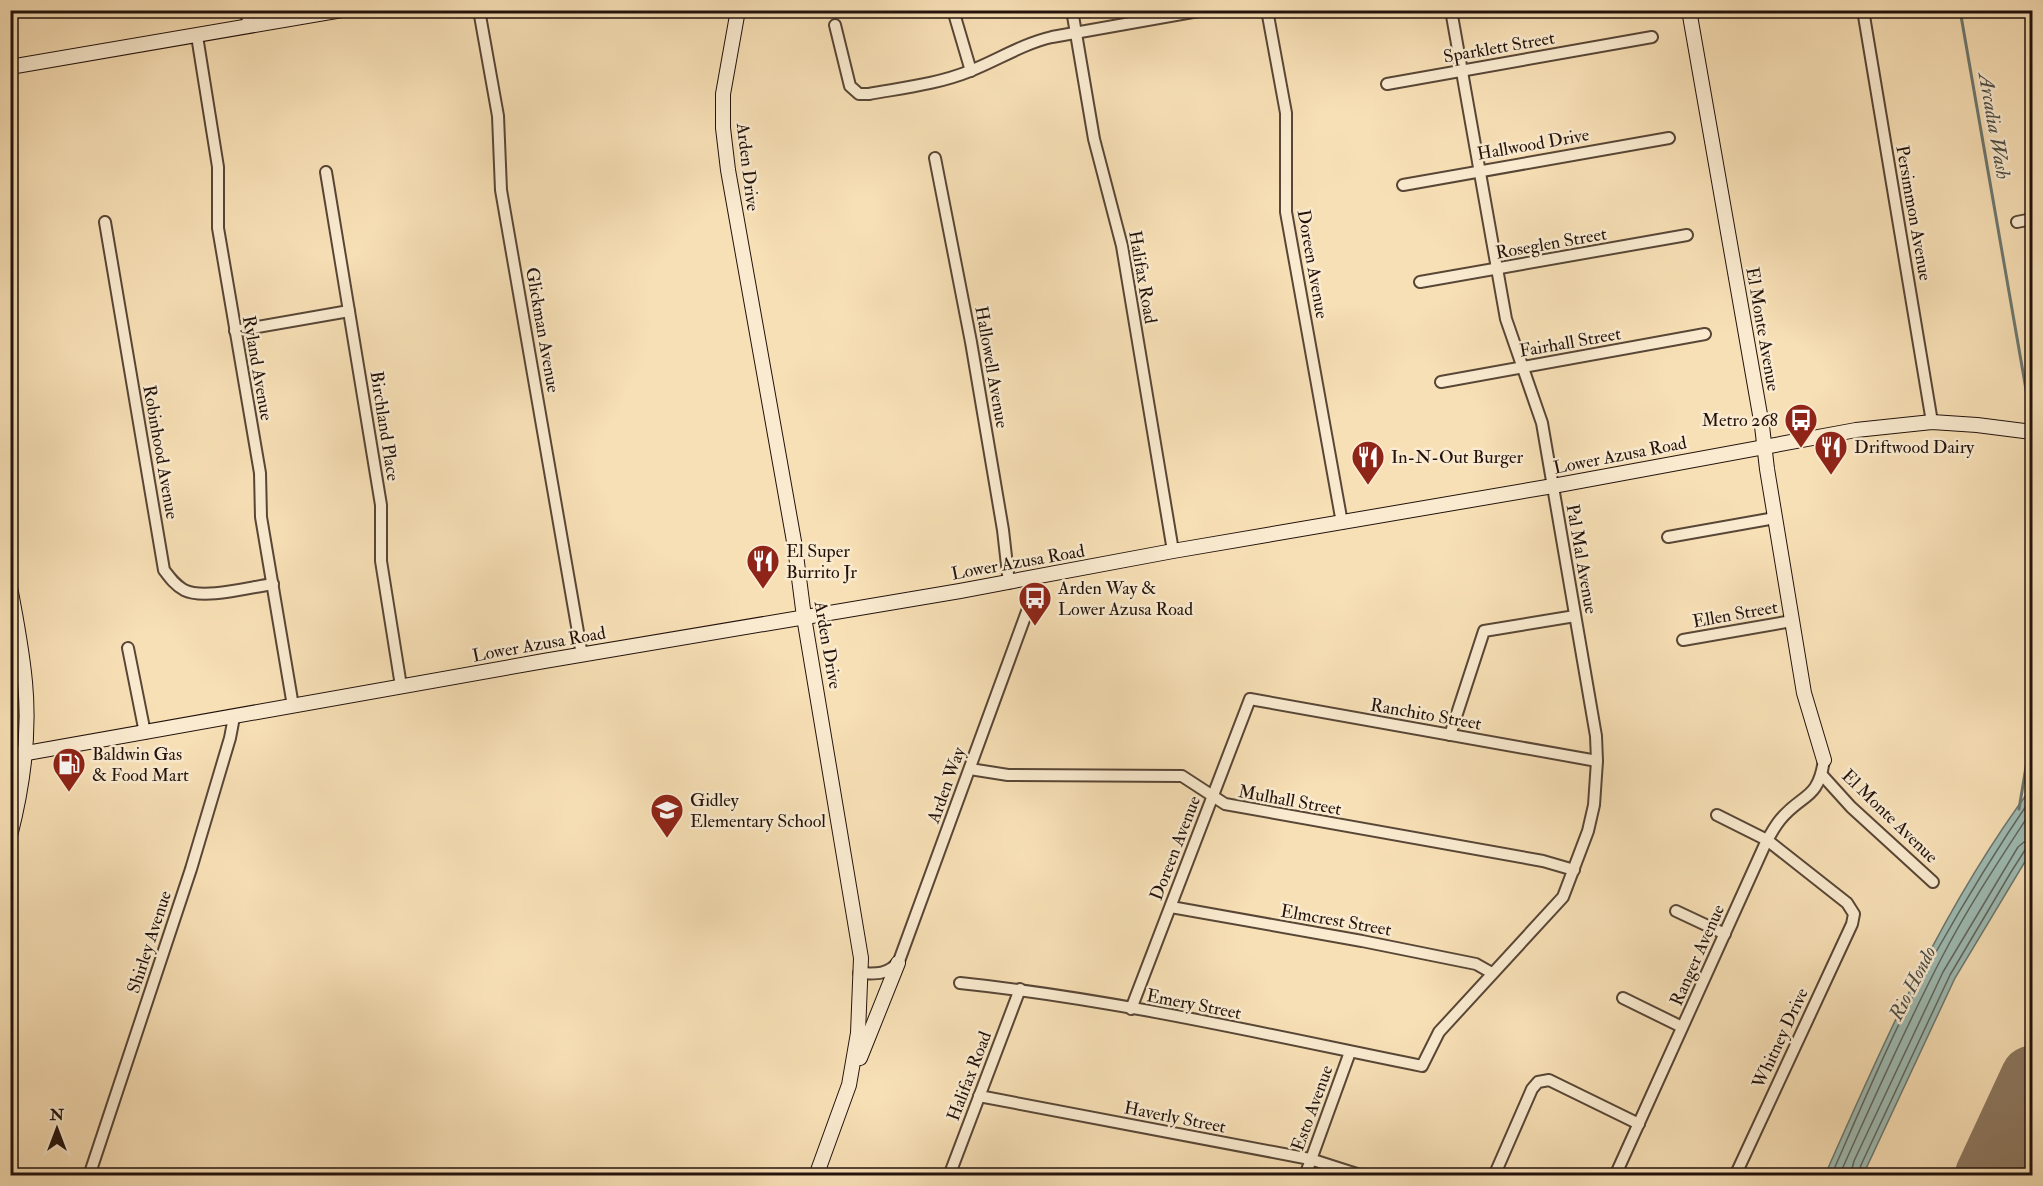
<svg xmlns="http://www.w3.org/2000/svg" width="2043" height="1186" viewBox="0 0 2043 1186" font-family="'IM FELL Double Pica',serif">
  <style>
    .water { fill: #9ebcb4; stroke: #6c7871; stroke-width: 1.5 }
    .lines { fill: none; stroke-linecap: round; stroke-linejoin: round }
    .shore { stroke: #606760; stroke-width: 1.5 }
    .stream { stroke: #6c7871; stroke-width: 3 }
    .taxiway { stroke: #8d7961; stroke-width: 26 }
    .runway { stroke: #8d7961; stroke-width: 63 }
    .street-casing { stroke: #584636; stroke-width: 14 }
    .secondary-casing { stroke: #22120c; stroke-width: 16 }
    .street { stroke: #faebd0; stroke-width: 10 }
    .secondary { stroke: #faebd0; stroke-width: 14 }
    .labels { text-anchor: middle; stroke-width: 5; stroke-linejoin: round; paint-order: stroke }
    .street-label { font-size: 18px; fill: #22120c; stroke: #faebd0 }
    .poi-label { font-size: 18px; fill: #22120c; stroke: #faebd0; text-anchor: start }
    .water-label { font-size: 20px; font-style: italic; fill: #4d4e47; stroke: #faebd0 }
  </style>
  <rect width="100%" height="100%" fill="#f8e0b6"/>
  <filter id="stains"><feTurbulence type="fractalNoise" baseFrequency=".00333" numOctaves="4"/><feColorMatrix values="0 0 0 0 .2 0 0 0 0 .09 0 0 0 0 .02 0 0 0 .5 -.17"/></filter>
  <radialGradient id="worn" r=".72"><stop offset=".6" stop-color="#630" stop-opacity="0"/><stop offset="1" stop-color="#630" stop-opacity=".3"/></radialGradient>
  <path class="water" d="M2032,787V850L1955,978L1863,1175H1825C1884,1041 1944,905 2032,787Z"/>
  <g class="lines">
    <g class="shore">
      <path d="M1831,1176C1864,1101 1896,1024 1936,952C1966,899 1998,847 2032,797"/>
      <path d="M1839,1176C1872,1103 1904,1030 1941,959C1968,907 2000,859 2032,810"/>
      <polyline points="1850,1176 1854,1161 1943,972 2018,847 2024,842 2032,840"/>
      <polyline points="1858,1176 1861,1165 1950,975 2011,872 2025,850 2032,848"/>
    </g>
    <g class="stream">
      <polyline points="1960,10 2032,424"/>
      <polyline points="2019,809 2032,731"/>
    </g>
    <polyline class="taxiway" points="2011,1122 2032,1132"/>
    <polyline class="runway" points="1986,1176 2032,1077"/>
    <g class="street-casing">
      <g id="street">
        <polyline points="246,10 249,27"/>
        <polyline points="479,10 498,116 501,190 582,655"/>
        <polyline points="953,10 971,71"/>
        <polyline points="1072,10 1094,139 1122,246 1173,551"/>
        <polyline points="1267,10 1286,113 1286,212 1342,523"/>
        <polyline points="1863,10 1932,422"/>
        <path d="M835,25L850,86L859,94H869C902,88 938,84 970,71C998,60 1022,44 1052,37L1204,10"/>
        <polyline points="197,36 218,167 218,228 260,473 261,517 293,706"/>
        <polyline points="1387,84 1652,37"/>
        <polyline points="935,158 971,342 1003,530 1009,583"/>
        <polyline points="326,172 381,505 381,561 401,686"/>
        <polyline points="1403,185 1669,138"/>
        <path d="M105,222L164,570C170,578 175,585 184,590C204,600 250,587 273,584"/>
        <polyline points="2017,222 2032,219"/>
        <polyline points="1420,282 1687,235"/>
        <polyline points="235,331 349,311"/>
        <polyline points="1441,382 1705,334"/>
        <polyline points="1668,537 1775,518"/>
        <polyline points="1683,640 1792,621"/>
        <polyline points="128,648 145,733"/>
        <polyline points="1450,735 1484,631 1575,616"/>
        <polyline points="970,769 1008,775 1182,776 1225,804 1543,861 1574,870"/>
        <polyline points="1822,775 1851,807 1933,882"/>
        <polyline points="1717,815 1767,840 1847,903 1854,914 1852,924 1735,1176"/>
        <polyline points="1171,907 1362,941 1476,964 1492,973"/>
        <polyline points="1676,911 1725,934"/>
        <path d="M859,973C876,974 888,975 899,961L1029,606L1032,578"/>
        <path d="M960,983C1114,999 1269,1035 1422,1066L1439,1032L1563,897L1588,831L1594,805L1597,761L1596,736L1542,423L1506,319L1451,10"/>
        <polyline points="1623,998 1682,1027"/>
        <polyline points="1131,1009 1250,699 1597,761"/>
        <polyline points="979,1096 1310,1159 1363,1176"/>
        <polyline points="89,1176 191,869 230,738 234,717"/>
        <polyline points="949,1176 1020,989"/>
        <polyline points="1305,1176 1350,1052"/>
        <polyline points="1494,1176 1532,1089 1538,1082 1549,1080 1639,1124"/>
        <path d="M1615,1176L1767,840C1771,834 1775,826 1780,820C1802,793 1818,801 1824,760"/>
      </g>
    </g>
    <g class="secondary-casing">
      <g id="secondary">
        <polyline points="738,10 723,94 723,128 728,170 795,547 804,617 861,958 858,1033 849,1085 816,1176"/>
        <polyline points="1689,10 1762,426 1767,469 1804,693 1824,760"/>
        <polyline points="10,67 342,10"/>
        <path d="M10,587C16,618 22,650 25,682C30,734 23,786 10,836"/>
        <polyline points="10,756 544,661 960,591 1173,551 1553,486 1856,430 1932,422 1977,425 2032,432"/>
        <polyline points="860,1058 898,963"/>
      </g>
    </g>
    <use href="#street" class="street"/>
    <use href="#secondary" class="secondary"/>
  </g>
  <defs>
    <g id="bus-pin" transform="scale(1.725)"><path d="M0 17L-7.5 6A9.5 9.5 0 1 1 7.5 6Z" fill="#8f2418" stroke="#faebd0"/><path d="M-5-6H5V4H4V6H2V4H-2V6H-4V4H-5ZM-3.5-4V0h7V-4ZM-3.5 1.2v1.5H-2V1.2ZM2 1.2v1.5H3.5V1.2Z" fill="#fff"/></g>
    <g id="restaurant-pin" transform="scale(1.725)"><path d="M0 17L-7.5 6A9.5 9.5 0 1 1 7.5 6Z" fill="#8f2418" stroke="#faebd0"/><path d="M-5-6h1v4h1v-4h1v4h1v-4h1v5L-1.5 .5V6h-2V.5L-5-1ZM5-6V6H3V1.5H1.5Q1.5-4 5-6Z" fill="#fff"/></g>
    <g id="fuel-pin" transform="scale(1.725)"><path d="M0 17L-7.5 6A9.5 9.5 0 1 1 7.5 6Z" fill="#8f2418" stroke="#faebd0"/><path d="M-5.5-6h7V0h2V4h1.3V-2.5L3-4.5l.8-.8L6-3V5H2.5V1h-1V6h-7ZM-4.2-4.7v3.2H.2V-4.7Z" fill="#fff"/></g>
    <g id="school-pin" transform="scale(1.725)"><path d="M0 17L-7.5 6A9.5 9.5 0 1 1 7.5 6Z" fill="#8f2418" stroke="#faebd0"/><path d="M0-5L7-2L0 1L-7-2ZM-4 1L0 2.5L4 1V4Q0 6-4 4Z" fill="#fff"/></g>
  </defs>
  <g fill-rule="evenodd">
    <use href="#bus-pin" x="1801" y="420"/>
    <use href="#restaurant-pin" x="1831" y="447"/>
    <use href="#restaurant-pin" x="1368" y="457"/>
    <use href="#restaurant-pin" x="763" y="561"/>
    <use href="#bus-pin" x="1035" y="598"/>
    <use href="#fuel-pin" x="69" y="764"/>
    <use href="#school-pin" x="667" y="810"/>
  </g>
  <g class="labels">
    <g class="street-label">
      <text transform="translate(1499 47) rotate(-10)" y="6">Sparklett Street</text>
      <text transform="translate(1533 144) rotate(-10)" y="6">Hallwood Drive</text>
      <text transform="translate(748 167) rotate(83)" y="6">Arden Drive</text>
      <text transform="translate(1914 213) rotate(80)" y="6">Persimmon Avenue</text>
      <text transform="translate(1551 243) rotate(-10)" y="6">Roseglen Street</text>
      <text transform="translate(1313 264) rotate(80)" y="6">Doreen Avenue</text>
      <text transform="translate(1143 277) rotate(80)" y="6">Halifax Road</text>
      <text transform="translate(1763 329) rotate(80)" y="6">El Monte Avenue</text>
      <text transform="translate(543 330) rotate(80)" y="6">Glickman Avenue</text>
      <text transform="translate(1570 342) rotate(-10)" y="6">Fairhall Street</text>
      <text transform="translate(992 367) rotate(80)" y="6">Hallowell Avenue</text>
      <text transform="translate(258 368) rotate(80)" y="6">Ryland Avenue</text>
      <text transform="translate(385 426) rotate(81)" y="6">Birchland Place</text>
      <text transform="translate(161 452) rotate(80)" y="6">Robinhood Avenue</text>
      <text transform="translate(1620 455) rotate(-11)" y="6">Lower Azusa Road</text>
      <text transform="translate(1582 559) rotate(80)" y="6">Pal Mal Avenue</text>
      <text transform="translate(1018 562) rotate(-10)" y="6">Lower Azusa Road</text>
      <text transform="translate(1735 614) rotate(-10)" y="6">Ellen Street</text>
      <text transform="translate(539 644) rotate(-10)" y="6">Lower Azusa Road</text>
      <text transform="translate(828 645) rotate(80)" y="6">Arden Drive</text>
      <text transform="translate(1426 714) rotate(10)" y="6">Ranchito Street</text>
      <text transform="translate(946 785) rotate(-70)" y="6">Arden Way</text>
      <text transform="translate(1290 800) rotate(10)" y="6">Mulhall Street</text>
      <text transform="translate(1890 816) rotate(44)" y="6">El Monte Avenue</text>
      <text transform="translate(1175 848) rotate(-69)" y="6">Doreen Avenue</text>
      <text transform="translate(1336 920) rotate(10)" y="6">Elmcrest Street</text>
      <text transform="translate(149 942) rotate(-72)" y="6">Shirley Avenue</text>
      <text transform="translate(1697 955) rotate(-66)" y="6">Ranger Avenue</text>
      <text transform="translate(1194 1004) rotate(11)" y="6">Emery Street</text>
      <text transform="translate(1780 1038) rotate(-65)" y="6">Whitney Drive</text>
      <text transform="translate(969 1076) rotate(-69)" y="6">Halifax Road</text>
      <text transform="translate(1312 1108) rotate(-70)" y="6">Esto Avenue</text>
      <text transform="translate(1175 1117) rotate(11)" y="6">Haverly Street</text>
    </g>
    <g class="poi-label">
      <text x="1778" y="426" text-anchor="end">Metro 268</text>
      <text x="1854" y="453">Driftwood Dairy</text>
      <text x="1391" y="463">In-N-Out Burger</text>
      <text x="786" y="557">El Super<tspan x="786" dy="21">Burrito Jr</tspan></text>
      <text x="1058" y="594">Arden Way &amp;<tspan x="1058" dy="21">Lower Azusa Road</tspan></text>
      <text x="92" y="760">Baldwin Gas<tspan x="92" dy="21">&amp; Food Mart</tspan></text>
      <text x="690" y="806">Gidley<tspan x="690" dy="21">Elementary School</tspan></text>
    </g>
    <g class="water-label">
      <text transform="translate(1995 126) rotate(80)" y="7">Arcadia Wash</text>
      <text transform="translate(1912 983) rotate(-63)" y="7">Rio Hondo</text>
    </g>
  </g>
  <rect width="2043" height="1186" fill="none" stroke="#f8e0b6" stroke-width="36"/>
  <rect x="12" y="12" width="2019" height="1162" fill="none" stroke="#22120c" stroke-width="3"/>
  <rect x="18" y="18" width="2007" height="1150" fill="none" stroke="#22120c" stroke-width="1.5"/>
  <g transform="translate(57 1129)" stroke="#faebd0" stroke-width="4.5" paint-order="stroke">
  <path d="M0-4.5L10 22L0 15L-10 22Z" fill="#22120c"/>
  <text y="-9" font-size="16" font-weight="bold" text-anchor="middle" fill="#22120c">N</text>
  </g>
  <rect width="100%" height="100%" filter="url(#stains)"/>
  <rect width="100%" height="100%" fill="url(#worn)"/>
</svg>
